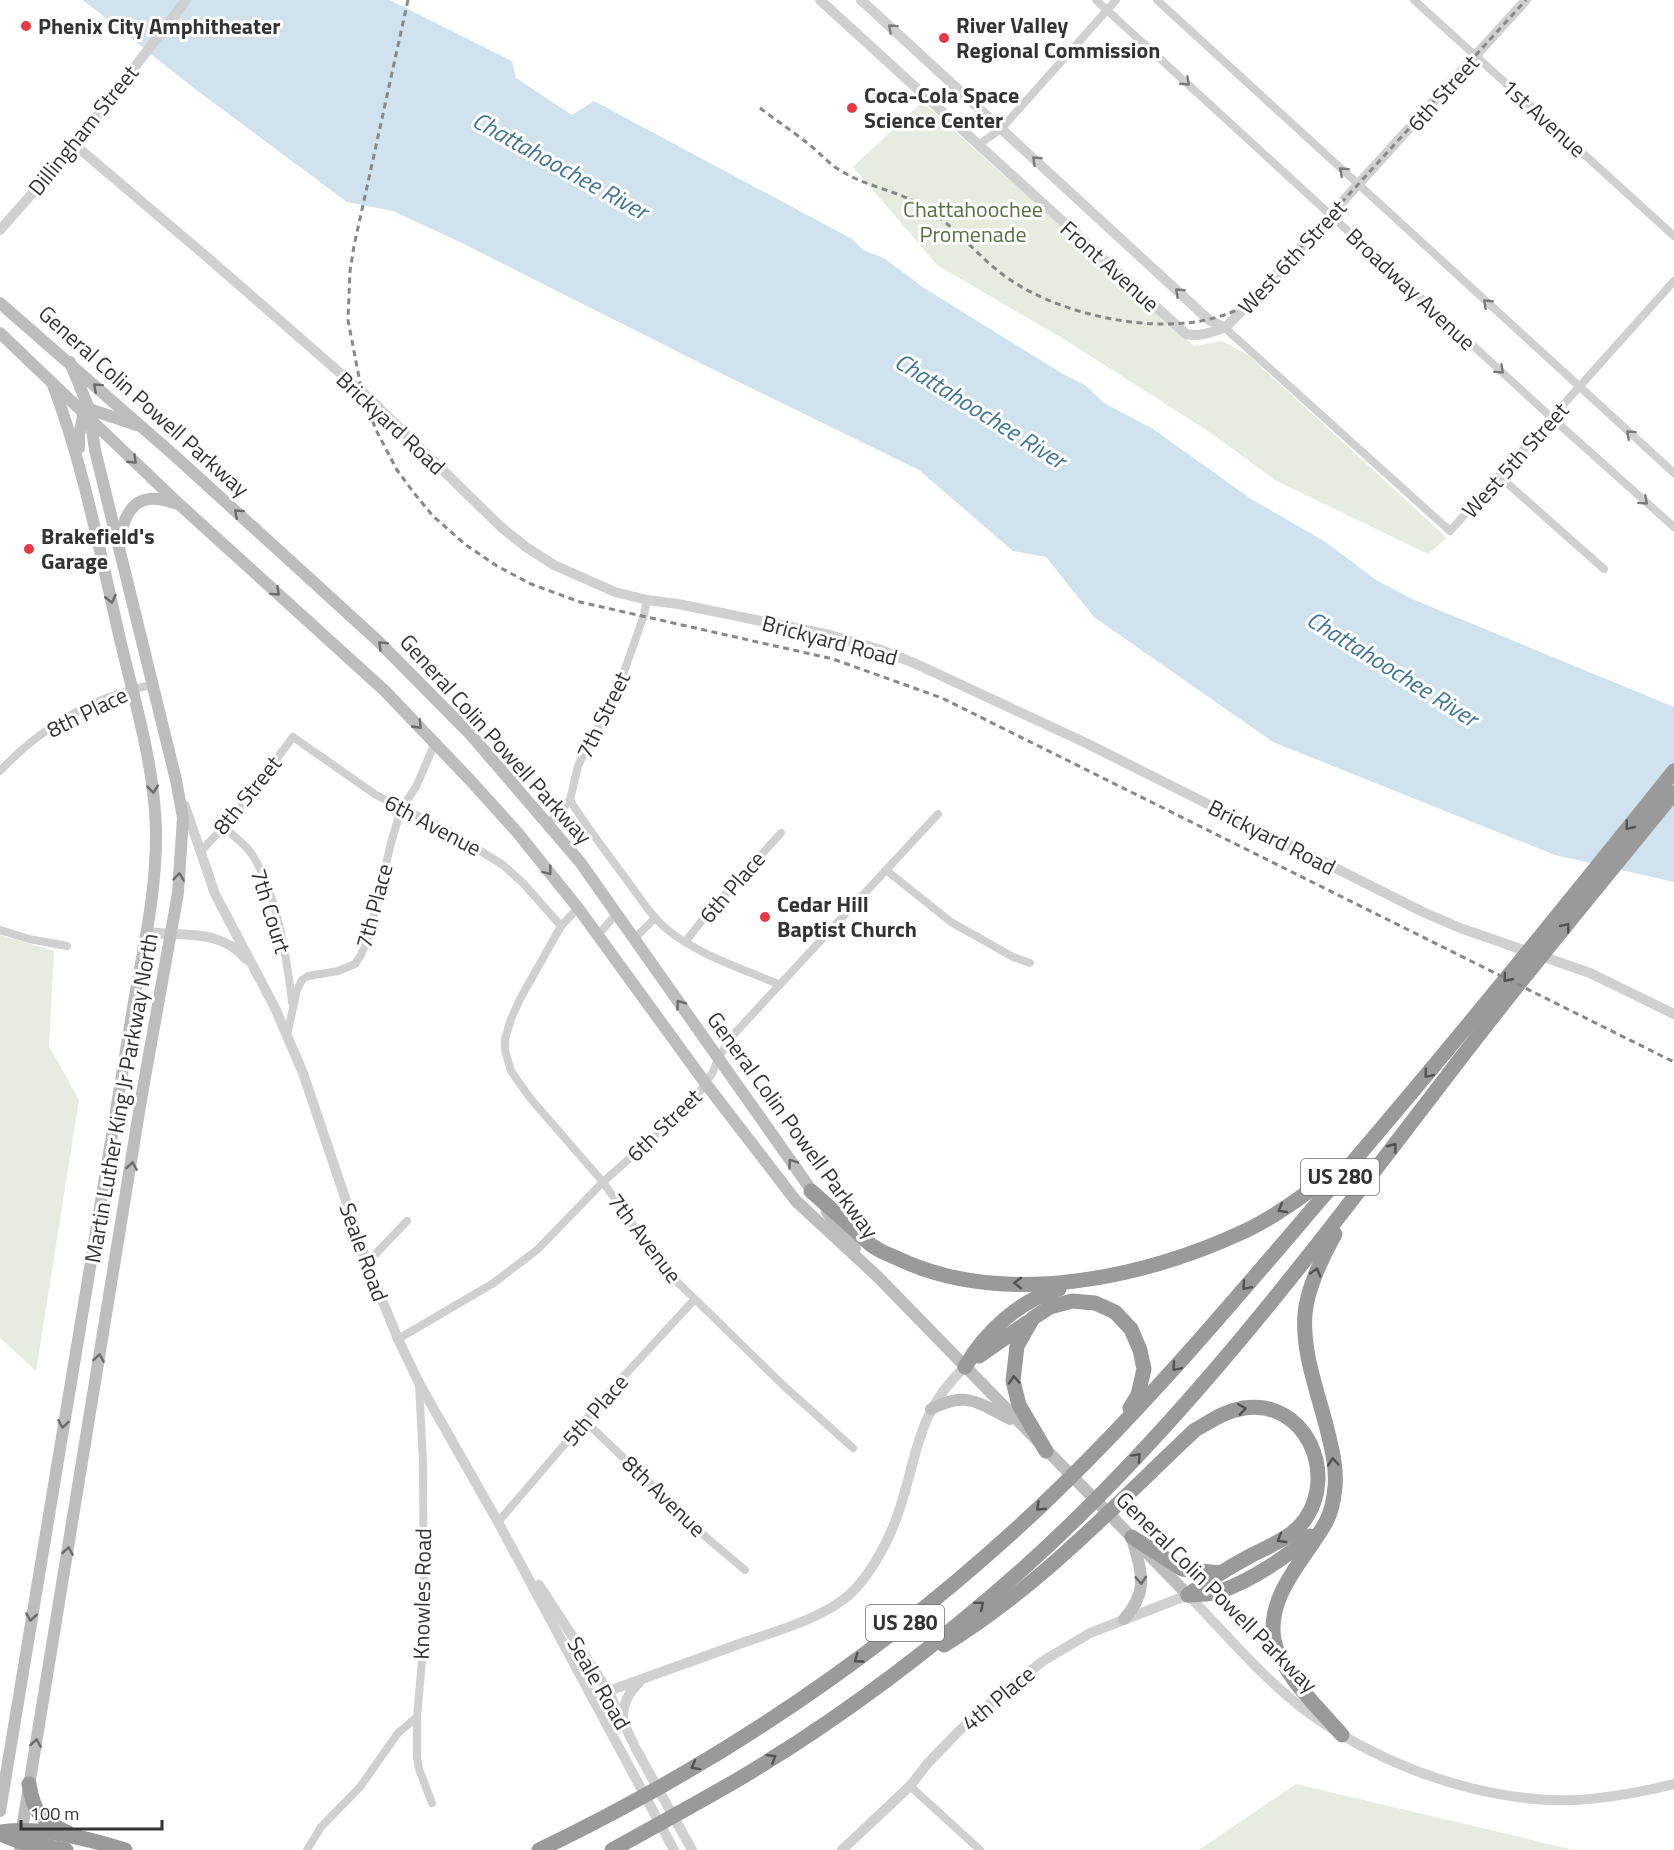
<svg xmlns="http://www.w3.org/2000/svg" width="1674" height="1850" viewBox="0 0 1674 1850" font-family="'Titillium Web',sans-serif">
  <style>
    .green { fill: #e6ecdf }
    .water { fill: #cfe2ee }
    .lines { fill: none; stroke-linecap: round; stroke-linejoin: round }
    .minor { stroke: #d0d0d0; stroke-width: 8 }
    .tertiary { stroke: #d0d0d0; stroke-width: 10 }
    .secondary { stroke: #bdbdbd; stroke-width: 12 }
    .motorway { stroke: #9a9a9a; stroke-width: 15 }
    .rail { stroke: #888; stroke-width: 3; stroke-dasharray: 6 4.5; stroke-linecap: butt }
    .oneway { stroke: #7a7a7a }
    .oneway2 { stroke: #6a6a6a }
    .oneway3 { stroke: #525252 }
    .poi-dot { fill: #e63946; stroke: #fff; stroke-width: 2 }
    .labels { text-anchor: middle; stroke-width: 6; stroke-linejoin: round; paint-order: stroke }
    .shield { fill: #fff; stroke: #707070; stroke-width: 1.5 }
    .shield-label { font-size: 21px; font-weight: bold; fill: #333 }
    .poi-label { font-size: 22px; font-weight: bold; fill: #333; stroke: #fff; text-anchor: start }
    .street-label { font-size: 22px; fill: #333; stroke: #fff }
    .park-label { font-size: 22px; fill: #56703f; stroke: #fff }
    .water-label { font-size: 24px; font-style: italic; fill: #3f7597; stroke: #fff }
  </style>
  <rect width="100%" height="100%" fill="#fff"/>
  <g class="green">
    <polygon points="922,102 1194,346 1222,341 1248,355 1447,538 1428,554 1275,480 1211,433 1067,341 937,265 853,167"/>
    <polygon points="0,935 54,951 49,1046 79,1100 36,1371 0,1338"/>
    <polygon points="1296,1784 1574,1850 1199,1850"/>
  </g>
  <polygon class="water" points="83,0 390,0 512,61 516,78 572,115 594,101 852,239 863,250 884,258 924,288 1063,374 1085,385 1104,403 1153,429 1251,499 1324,541 1376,580 1412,599 1674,707 1674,882 1555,855 1273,742 1094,617 1046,557 1013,551 919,470 704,365 464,244 393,211 347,202 195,89"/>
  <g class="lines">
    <g class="minor">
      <polyline points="1096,0 1552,418 1674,527"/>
      <polyline points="1157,0 1674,473"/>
      <polyline points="1414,0 1674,236"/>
      <polyline points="978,145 1001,129 1116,0"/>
      <polyline points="1225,328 1450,531 1674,281"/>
      <polyline points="1499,476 1604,569"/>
      <path d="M0,771C40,728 94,696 152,685"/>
      <path d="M570,800C585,825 603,847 620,871C636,891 649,915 669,931C701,956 744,969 780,985"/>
      <polyline points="548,824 570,800 578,766 590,741 613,703 644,615 647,600"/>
      <path d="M224,827C233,836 247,845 253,856C276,893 287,958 292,1002"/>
      <polyline points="200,852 233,817 293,737 376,795 447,830 503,865 523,883 561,926"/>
      <polyline points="886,870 951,922 1013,957 1030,963"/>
      <polyline points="578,908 561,926 520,999 511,1019 505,1039 505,1050 511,1071 530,1098 603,1182 663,1268 784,1386 853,1448"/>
      <polyline points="0,930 29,939 67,946"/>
      <polyline points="598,935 617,913"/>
      <polyline points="634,939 655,918"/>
      <polyline points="685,942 709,912 781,833"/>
      <polyline points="287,1035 297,990 302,980 308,976 338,971 355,964 361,955 369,935 391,843 401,809 416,787 435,743"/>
      <polyline points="367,1263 407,1221"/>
      <polyline points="398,1339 492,1284 537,1250 603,1182 693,1102 713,1072 718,1058 735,1033 938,814"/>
      <polyline points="419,1384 423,1462 424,1638 417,1717 417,1758 419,1769 432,1803"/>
      <polyline points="584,1420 707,1538 745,1570"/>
      <polyline points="498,1522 611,1390 694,1300"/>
      <polyline points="910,1786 980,1850"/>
      <polyline points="307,1850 321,1827 360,1787 398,1733 417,1717"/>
    </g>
    <g class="tertiary">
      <path d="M820,0L1186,334C1203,337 1209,332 1225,328"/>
      <polyline points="861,0 1209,320 1225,328"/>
      <polyline points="75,145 207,257 371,400 501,527 526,547 554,565 615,592 647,600 678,604 830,635 878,649 914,663 1086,743 1423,912 1460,928 1590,973 1674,1014"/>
      <polyline points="0,230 75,145 186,0"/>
      <polyline points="1225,328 1261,291 1526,0"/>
      <polyline points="185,806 215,894 275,1008 303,1073 367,1263 398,1339 419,1383 498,1522 674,1850"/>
      <path d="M147,932C183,937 220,928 246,959"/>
      <polyline points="539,1585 608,1691 636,1749 692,1850"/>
      <path d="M592,1697C642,1679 692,1661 742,1643C776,1631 821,1619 849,1595C868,1578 886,1546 895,1522C918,1462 913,1415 965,1367"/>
      <path d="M623,1719C623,1701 629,1693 641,1680"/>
      <path d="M842,1850L910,1786L928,1763L959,1731L1000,1695L1043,1661L1090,1633L1188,1595C1225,1633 1260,1675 1301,1707C1370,1760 1461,1795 1548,1800C1590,1802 1633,1794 1674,1784"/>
    </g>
    <g class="secondary">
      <polyline points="0,303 175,456 377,640 471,735 580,862 817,1198"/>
      <polyline points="0,333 180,505 385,691 470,780 517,832 578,908 706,1084 796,1201 878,1277 1188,1595"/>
      <polyline points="79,448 79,435 84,412 89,409 137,425"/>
      <path d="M119,540C126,507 139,490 174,503"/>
      <polyline points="827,1212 855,1248"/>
      <path d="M931,1409C967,1391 977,1402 1010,1419"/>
      <path d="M1124,1619C1150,1590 1141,1572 1132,1538"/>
      <path d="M0,1811L135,996C145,941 157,886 156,830C154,763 135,703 120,639C100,553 84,467 53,385"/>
      <polyline points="20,1850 22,1829 142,1094 178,893 183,818 176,780 95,450 89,409 70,362"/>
    </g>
    <g class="motorway">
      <path d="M811,1191C826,1204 840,1217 855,1230C862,1236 868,1244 876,1248C883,1253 893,1256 901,1260C1006,1308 1144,1278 1245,1231C1279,1215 1309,1191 1340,1168"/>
      <path d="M1335,1234C1323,1255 1307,1289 1305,1314C1302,1351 1317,1390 1326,1425C1331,1445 1337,1467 1335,1487C1334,1498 1331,1513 1326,1522C1306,1558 1266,1595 1274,1640C1281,1674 1320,1709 1342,1735"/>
      <polyline points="979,1356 1028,1322"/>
      <path d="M965,1367C985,1332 1020,1300 1059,1289"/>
      <polyline points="1046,1451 1019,1405 1013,1381 1017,1346 1033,1318 1050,1307 1072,1301 1095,1303 1115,1312 1131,1329 1140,1350 1144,1369 1138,1395 1130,1408"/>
      <polyline points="1132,1537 1182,1569 1220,1573"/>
      <path d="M1188,1595C1199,1594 1211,1595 1221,1591C1250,1581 1287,1557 1310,1536"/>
      <path d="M944,1645C1039,1587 1115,1505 1195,1430C1211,1421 1225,1411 1244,1408C1305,1399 1337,1472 1306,1518C1294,1537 1269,1546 1250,1556C1228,1568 1208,1580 1188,1595"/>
      <path d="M29,1784C34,1815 41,1819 68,1833"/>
      <path d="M0,1832C42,1826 85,1838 125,1850"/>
      <polyline points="0,1834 21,1842 66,1850"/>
      <path d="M539,1850C723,1762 894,1645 1042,1505C1140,1412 1227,1309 1315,1206C1438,1064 1556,918 1674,771"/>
      <path d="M612,1850C652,1828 692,1806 732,1783C836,1722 935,1647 1025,1567C1197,1412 1333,1224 1474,1041C1539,957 1607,875 1674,793"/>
    </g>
    <g class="rail">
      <polyline points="408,0 354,246 350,271 348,320 362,393 376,430 397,470 414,493 433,516 466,545 497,566 531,584 580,602 833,659 942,698 1674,1062"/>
      <path d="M760,108C777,121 795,133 811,146C822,155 831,166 843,172C868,187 898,191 923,206C955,225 978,258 1009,279C1064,317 1168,339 1232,312C1243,308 1252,299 1261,291L1526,0"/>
    </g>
  </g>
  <defs><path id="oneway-chevron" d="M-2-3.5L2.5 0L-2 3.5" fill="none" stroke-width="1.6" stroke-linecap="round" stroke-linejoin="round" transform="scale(1.5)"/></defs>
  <g class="oneway">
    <use href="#oneway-chevron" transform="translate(892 28) rotate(-138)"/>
    <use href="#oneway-chevron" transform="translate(1186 82) rotate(43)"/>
    <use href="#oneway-chevron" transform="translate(1036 160) rotate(-137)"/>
    <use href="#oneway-chevron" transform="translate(1343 171) rotate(-138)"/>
    <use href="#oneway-chevron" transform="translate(1179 292) rotate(-137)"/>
    <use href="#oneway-chevron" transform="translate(1487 303) rotate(-137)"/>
    <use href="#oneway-chevron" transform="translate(1500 370) rotate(43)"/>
    <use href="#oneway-chevron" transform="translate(1630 434) rotate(-138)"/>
    <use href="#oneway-chevron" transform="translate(1644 501) rotate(42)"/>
  </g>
  <g class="oneway2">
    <use href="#oneway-chevron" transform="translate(97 387) rotate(-138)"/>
    <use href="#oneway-chevron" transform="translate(133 460) rotate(44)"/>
    <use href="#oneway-chevron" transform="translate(238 513) rotate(-138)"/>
    <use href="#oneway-chevron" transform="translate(276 592) rotate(42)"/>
    <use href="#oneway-chevron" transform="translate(111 599) rotate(77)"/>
    <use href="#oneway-chevron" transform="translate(382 645) rotate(-136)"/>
    <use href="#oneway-chevron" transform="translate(418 725) rotate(46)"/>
    <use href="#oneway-chevron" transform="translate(153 789) rotate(84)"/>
    <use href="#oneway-chevron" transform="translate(548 871) rotate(52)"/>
    <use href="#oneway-chevron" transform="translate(179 877) rotate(-84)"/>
    <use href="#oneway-chevron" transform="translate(680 1004) rotate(-125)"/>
    <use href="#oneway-chevron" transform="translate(792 1163) rotate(-125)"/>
    <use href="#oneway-chevron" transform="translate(132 1166) rotate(-81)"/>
    <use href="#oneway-chevron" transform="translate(99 1358) rotate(-81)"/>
    <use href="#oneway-chevron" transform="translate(63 1424) rotate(100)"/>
    <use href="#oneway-chevron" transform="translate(68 1551) rotate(-81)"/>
    <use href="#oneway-chevron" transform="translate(1141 1580) rotate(87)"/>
    <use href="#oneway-chevron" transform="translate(31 1617) rotate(99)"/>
    <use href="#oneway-chevron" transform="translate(36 1743) rotate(-81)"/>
  </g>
  <g class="oneway3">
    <use href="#oneway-chevron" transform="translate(1629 826) rotate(129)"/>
    <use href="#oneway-chevron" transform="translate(1566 927) rotate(-51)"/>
    <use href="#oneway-chevron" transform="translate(1507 978) rotate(129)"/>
    <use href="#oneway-chevron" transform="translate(1428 1074) rotate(130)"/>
    <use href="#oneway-chevron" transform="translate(1393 1147) rotate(-53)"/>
    <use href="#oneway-chevron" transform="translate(1282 1209) rotate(150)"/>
    <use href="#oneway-chevron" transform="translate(1316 1272) rotate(-74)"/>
    <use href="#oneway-chevron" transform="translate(1018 1283) rotate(-179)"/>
    <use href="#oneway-chevron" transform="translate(1246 1286) rotate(131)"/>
    <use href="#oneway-chevron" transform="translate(1176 1367) rotate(131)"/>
    <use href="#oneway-chevron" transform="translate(1014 1380) rotate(-94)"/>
    <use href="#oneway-chevron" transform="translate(1242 1409) rotate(-9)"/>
    <use href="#oneway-chevron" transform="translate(1137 1457) rotate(-47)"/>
    <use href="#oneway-chevron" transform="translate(1333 1462) rotate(-95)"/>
    <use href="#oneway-chevron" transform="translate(1040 1507) rotate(137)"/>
    <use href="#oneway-chevron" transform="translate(1281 1539) rotate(150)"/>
    <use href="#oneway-chevron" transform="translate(980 1605) rotate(-40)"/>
    <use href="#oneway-chevron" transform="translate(858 1659) rotate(144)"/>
    <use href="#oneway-chevron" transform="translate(772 1758) rotate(-32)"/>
    <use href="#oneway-chevron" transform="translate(695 1766) rotate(151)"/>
  </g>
  <g class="poi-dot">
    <circle cx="26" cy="26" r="6"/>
    <circle cx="944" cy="38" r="6"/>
    <circle cx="852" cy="108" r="6"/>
    <circle cx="29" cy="549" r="6"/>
    <circle cx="765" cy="917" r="6"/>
  </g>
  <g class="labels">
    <g class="shield">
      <rect x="1301" y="1159" width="78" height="36" rx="4.5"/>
      <rect x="866" y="1605" width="78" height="36" rx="4.5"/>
    </g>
    <g class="shield-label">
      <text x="1340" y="1184">US 280</text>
      <text x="905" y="1630">US 280</text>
    </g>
    <g class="poi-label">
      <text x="956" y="33">River Valley<tspan x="956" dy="25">Regional Commission</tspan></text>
      <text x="38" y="34">Phenix City Amphitheater</text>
      <text x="864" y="103">Coca-Cola Space<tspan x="864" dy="25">Science Center</tspan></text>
      <text x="41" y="544">Brakefield's<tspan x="41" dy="25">Garage</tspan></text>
      <text x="777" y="912">Cedar Hill<tspan x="777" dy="25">Baptist Church</tspan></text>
    </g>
    <g class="street-label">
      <text transform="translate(1443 93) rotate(-48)" y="8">6th Street</text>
      <text transform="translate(1544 118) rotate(42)" y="8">1st Avenue</text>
      <text transform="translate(83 130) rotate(-51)" y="8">Dillingham Street</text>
      <text transform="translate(1292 257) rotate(-47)" y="8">West 6th Street</text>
      <text transform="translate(1110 266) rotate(42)" y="8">Front Avenue</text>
      <text transform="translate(1411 289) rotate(43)" y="8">Broadway Avenue</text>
      <text transform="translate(144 401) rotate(42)" y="8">General Colin Powell Parkway</text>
      <text transform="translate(391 423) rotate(43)" y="8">Brickyard Road</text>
      <text transform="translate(1515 460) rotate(-48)" y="8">West 5th Street</text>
      <text transform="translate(830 640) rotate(15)" y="8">Brickyard Road</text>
      <text transform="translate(87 712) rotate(-26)" y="8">8th Place</text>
      <text transform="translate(603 715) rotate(-64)" y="8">7th Street</text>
      <text transform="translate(496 739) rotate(48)" y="8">General Colin Powell Parkway</text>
      <text transform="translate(247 795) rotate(-51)" y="8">8th Street</text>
      <text transform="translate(433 825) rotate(28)" y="8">6th Avenue</text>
      <text transform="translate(1272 837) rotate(27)" y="8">Brickyard Road</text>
      <text transform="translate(732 887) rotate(-49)" y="8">6th Place</text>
      <text transform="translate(374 906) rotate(-75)" y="8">7th Place</text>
      <text transform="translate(271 911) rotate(73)" y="8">7th Court</text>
      <text transform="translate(121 1098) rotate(-80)" y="8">Martin Luther King Jr Parkway North</text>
      <text transform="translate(664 1125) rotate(-44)" y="8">6th Street</text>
      <text transform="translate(793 1125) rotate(54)" y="8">General Colin Powell Parkway</text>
      <text transform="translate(645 1238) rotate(53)" y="8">7th Avenue</text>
      <text transform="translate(364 1252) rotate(70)" y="8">Seale Road</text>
      <text transform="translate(595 1410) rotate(-49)" y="8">5th Place</text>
      <text transform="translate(664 1496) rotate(44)" y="8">8th Avenue</text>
      <text transform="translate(1217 1592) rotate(45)" y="8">General Colin Powell Parkway</text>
      <text transform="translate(422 1594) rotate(-89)" y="8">Knowles Road</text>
      <text transform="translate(599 1683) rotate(60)" y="8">Seale Road</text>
      <text transform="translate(998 1698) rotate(-40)" y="8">4th Place</text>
    </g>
    <g class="park-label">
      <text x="973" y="217">Chattahoochee<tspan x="973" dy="25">Promenade</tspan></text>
    </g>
    <g class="water-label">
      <text transform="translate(560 166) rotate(29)" y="8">Chattahoochee River</text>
      <text transform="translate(980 411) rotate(32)" y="8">Chattahoochee River</text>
      <text transform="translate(1392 669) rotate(32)" y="8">Chattahoochee River</text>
    </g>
  </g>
  <path d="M21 1820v9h141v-9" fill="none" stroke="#333333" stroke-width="3"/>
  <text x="30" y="1820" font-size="18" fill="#333333" stroke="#ffffff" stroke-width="4.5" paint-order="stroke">100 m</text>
</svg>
